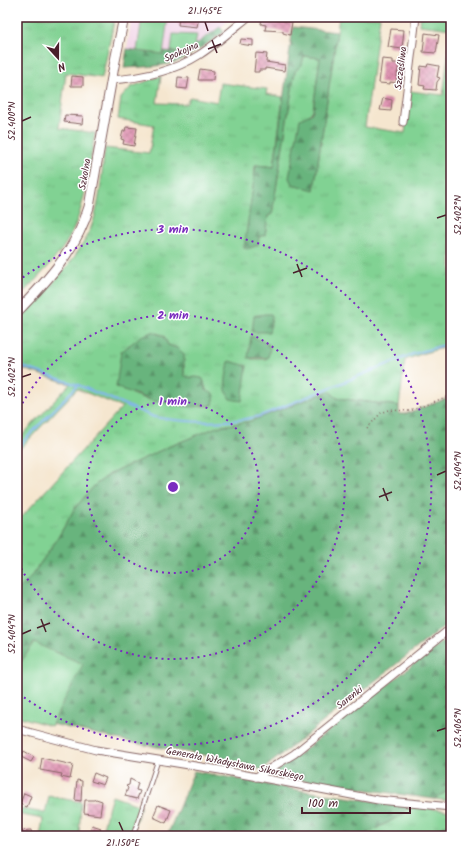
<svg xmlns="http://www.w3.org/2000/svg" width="468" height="853" viewBox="0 0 468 853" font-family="Kalam,sans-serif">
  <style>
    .built { fill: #f0d0e5 }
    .grass { fill: url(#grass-tufts); stroke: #66785f; fill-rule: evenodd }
    .forest { fill: url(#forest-firs); stroke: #596a54 }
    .park { fill: #81d293; stroke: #66785f }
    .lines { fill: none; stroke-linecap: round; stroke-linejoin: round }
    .stream { stroke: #83b3ee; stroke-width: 2 }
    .building { fill: url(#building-cross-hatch) }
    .service-casing { stroke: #866564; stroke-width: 5.5 }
    .minor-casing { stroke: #866564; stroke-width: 9 }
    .tertiary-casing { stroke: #866564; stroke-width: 11 }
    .path { stroke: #866564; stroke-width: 1.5; stroke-dasharray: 1 3; stroke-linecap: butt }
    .service { stroke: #fff; stroke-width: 3.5 }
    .minor { stroke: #fff; stroke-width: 7 }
    .tertiary { stroke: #fff; stroke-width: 9 }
    .ticks { fill: none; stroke: #4a1f2b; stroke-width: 1.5 }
    .ring { fill: none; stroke: #7b2cbf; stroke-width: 2; stroke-dasharray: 2 4 }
    .labels { text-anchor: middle; stroke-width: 3; stroke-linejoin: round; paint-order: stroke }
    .street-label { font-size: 10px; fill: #4a1f2b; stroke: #fff }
    .centre { fill: #7b2cbf; stroke: #fff; stroke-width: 2 }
    .ring-label { font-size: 12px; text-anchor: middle; font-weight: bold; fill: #7b2cbf; stroke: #fff; stroke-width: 3; stroke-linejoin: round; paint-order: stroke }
    .neatline { fill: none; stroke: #4a1f2b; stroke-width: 1.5 }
    .ticks-label { font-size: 10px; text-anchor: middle; fill: #4a1f2b }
  </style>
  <defs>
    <pattern id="grass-tufts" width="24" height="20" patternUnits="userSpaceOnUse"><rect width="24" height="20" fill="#81d293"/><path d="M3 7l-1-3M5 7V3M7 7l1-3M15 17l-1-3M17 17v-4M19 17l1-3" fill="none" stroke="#71b47f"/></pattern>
    <pattern id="forest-firs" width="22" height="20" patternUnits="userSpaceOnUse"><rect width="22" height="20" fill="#68b47d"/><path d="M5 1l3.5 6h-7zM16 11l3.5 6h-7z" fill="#589267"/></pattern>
    <pattern id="building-cross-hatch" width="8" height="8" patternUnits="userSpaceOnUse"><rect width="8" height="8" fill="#df91b0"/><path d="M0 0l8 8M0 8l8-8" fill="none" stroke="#b7768f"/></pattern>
  </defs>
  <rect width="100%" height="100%" fill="#fff"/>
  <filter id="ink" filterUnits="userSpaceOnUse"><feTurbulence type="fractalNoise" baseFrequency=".025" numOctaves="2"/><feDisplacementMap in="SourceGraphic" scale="8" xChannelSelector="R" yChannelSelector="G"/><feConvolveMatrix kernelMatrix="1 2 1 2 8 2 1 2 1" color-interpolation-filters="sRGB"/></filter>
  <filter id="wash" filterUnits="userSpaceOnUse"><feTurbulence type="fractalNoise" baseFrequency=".012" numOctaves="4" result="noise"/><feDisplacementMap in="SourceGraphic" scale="16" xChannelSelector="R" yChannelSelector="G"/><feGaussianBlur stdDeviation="0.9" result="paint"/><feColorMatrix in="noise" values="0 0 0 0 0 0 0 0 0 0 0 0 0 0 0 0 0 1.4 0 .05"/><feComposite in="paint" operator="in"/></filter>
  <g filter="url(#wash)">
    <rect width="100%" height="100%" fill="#f5e6cf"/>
    <polygon class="built" points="132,17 233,17 216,31 184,53 163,54 127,49"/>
    <g class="grass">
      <path d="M17,17H115L102,78L66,73L59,128L95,133C88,170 86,211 66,243C53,264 34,281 17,299Z"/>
      <path d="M339,17H380L365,127L405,133L410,91L443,95L451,34V346L424,353L405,360L399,406L337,398L329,391L251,421L217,427L168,447L110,474L95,485L75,508L56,541L30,578L17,591V522L122,407L77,389L17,452V441L70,384L17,367V321C43,293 74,265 90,230C101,205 101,174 105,148L149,153L154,125L118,119L121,98L131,87L161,76L157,103L186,104L190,97L217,102L220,83L267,89L266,94L283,97L274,167L255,165L250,248L256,246L259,237L265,235L268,216L272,214L295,70L299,68L304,56L320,58L313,110L307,117L314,190ZM157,333L164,336L168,345L177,348L184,365V375C190,380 196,375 203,379L206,390L210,393L211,406L178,405L167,402L146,399L132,394L129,345ZM251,337L268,344L266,359H251Z"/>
      <polygon points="420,17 451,17 451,29 419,25"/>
      <polygon points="451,789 451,801 434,799"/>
      <polygon points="49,796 81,802 79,836 40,836 43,819 17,814 17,808 45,813"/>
      <polygon points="112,796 141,806 131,836 103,827"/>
      <polygon points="407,806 451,811 451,823 425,836 362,836 402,815"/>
    </g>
    <g class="forest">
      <path d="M220,27L224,32C209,42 194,55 176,62C160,67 141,67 124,68L127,49L163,54L164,51L184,53Z"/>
      <polygon points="293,27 337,32 314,190 292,184 289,178 300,119 311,114 313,110 320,58 304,56 302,65 295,71 272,214 268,216 265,235 259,237 258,245 247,249 244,248 256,165 274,167"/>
      <polygon points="265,314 271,314 272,317 269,332 252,332 254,316"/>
      <path d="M152,332L164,336L168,345L177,348L184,354V375C190,380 196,375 203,379L206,390L215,395L213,405L190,407L153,401L116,387L121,352L141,336Z"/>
      <polygon points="251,336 268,344 270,348 268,358 248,358"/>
      <path d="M229,361L247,366L242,401L230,399C222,388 227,374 229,361Z"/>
      <polygon points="329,391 337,398 399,406 399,414 405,414 451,397 451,621 262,770 228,759 139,744 52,724 82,664 34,643 17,668 17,591 30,578 56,541 75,508 95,485 110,474 168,447 217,427 251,421"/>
      <polygon points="451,635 451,789 434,799 305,781 276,772"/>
      <polygon points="194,771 298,790 407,806 402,815 362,836 167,836"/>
      <polygon points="451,823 451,836 425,836"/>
    </g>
    <g class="park">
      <polygon points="142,17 168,17 163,54 137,51"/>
      <polygon points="173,34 197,35 195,46 184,53 171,51"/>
      <polygon points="34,643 83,664 51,726 17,716 17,668"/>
    </g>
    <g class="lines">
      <g class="stream">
        <path d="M17,365L78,385L154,417C186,423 228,424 260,416L413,354L451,343"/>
        <polyline points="17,448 78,385"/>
      </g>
    </g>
    <g id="blocks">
      <g class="building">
        <polygon points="179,17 199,17 197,27 178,25"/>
        <polygon points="262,18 292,22 290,35 283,33 283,31 265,30 266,25 261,24"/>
        <polygon points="391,29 404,30 402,49 388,47"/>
        <polygon points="425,33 439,35 436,53 423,52"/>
        <polygon points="241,39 253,40 253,46 240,44"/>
        <polygon points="256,53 267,54 266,62 285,65 284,71 265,68 265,70 259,70 259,72 254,72"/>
        <polygon points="382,59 393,60 393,63 399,63 396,83 390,82 390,84 379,83"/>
        <polygon points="428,64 439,66 437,77 440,78 437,82 436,90 424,89 425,86 419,85 421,66 427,67"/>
        <polygon points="200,69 214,71 213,80 198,80"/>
        <polygon points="72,76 83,77 83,86 71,86"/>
        <polygon points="178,77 189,78 187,89 177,88"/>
        <polygon points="383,98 392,100 391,111 380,110"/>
        <polygon points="65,115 83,116 82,124 64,122"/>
        <polygon points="126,127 137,128 134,146 123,144 124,140 121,139 123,131 125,131"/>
        <polygon points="24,751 34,757 31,762 21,757"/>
        <polygon points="42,758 73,765 70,779 61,777 62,774 40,770"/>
        <polygon points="94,773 106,778 103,785 91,781"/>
        <polygon points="130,779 138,783 136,790 140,791 137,799 125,796 128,788 126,786 129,785"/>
        <polygon points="77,780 82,781 81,801 75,800"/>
        <polygon points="24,793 31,796 27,807 20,804"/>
        <polygon points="96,799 102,801 100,815 84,813 85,800 94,800"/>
        <polygon points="158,805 171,810 166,823 153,817"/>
        <polygon points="92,825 101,828 99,834 90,831"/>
        <polygon points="31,830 32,836 23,836 22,831"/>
      </g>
    </g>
  </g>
  <g filter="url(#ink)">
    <use href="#blocks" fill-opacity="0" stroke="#866564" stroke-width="1"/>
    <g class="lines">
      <g class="service-casing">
        <polyline id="service" points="133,836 158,760"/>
      </g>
      <g class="minor-casing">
        <g id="minor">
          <path d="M111,80C141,78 174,71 199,55C216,44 232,30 248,17"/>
          <polyline points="403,122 416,17"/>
          <polyline points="17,729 96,750 220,770 378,800 451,807"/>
          <polyline points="256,777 294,754 451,628"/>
        </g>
      </g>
      <g class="tertiary-casing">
        <path id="tertiary" d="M17,312C47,281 77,249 89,207L114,66L124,17"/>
      </g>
      <polyline class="path" points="367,428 381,413 389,410 410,411 451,395"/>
      <use href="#service" class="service"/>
      <use href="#minor" class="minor"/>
      <use href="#tertiary" class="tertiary"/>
    </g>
  </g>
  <path class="ticks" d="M205,22L208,31M212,40L217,53M208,49L221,44M22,121L31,117M437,218L446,215M297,264L302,277M293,273L307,268M22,377L31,374M437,475L446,471M383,488L388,501M379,497L392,492M41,619L46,632M37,628L50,623M22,634L31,630M437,731L446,728M119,822L123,831"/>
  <g class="ring">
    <circle cx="173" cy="487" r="86"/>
    <path d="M17 414A172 172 0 1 1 17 560"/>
    <path d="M18 281A258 258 0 1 1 18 693"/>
  </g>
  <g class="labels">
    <g class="street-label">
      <text transform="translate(181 51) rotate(-24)" y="4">Spokojna</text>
      <text transform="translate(400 68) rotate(-83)" y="4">Szczęśliwa</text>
      <text transform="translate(84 174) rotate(-80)" y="4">Szkolna</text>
      <text transform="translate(349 697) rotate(-38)" y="4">Sarenki</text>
      <text transform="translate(235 763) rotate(11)" y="4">Generała Władysława Sikorskiego</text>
    </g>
  </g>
  <circle cx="173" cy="487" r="6" class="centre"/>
  <g class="ring-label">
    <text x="173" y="233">3 min</text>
    <text x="173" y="319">2 min</text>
    <text x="173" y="405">1 min</text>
  </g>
  <rect width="468" height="853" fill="none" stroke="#fff" stroke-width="44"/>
  <g transform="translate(58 58) rotate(159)" stroke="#ffffff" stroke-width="3" paint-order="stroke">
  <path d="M0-3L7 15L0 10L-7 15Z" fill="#4a1f2b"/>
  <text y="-6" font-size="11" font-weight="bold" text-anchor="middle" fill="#4a1f2b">N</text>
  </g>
  <path d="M302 807v6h108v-6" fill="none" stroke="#4a1f2b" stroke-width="2"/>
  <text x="308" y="807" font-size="12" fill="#4a1f2b" stroke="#ffffff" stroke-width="3" paint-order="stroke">100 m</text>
  <rect x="22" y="22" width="424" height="809" class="neatline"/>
  <g class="ticks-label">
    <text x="205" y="14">21.145°E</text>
    <text transform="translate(11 121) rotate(-90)" y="4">52.400°N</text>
    <text transform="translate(457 215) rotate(-90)" y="4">52.402°N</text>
    <text transform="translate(11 377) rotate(-90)" y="4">52.402°N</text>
    <text transform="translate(457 471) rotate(-90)" y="4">52.404°N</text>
    <text transform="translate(11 634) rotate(-90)" y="4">52.404°N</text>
    <text transform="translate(457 728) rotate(-90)" y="4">52.406°N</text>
    <text x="123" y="846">21.150°E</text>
  </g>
</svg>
